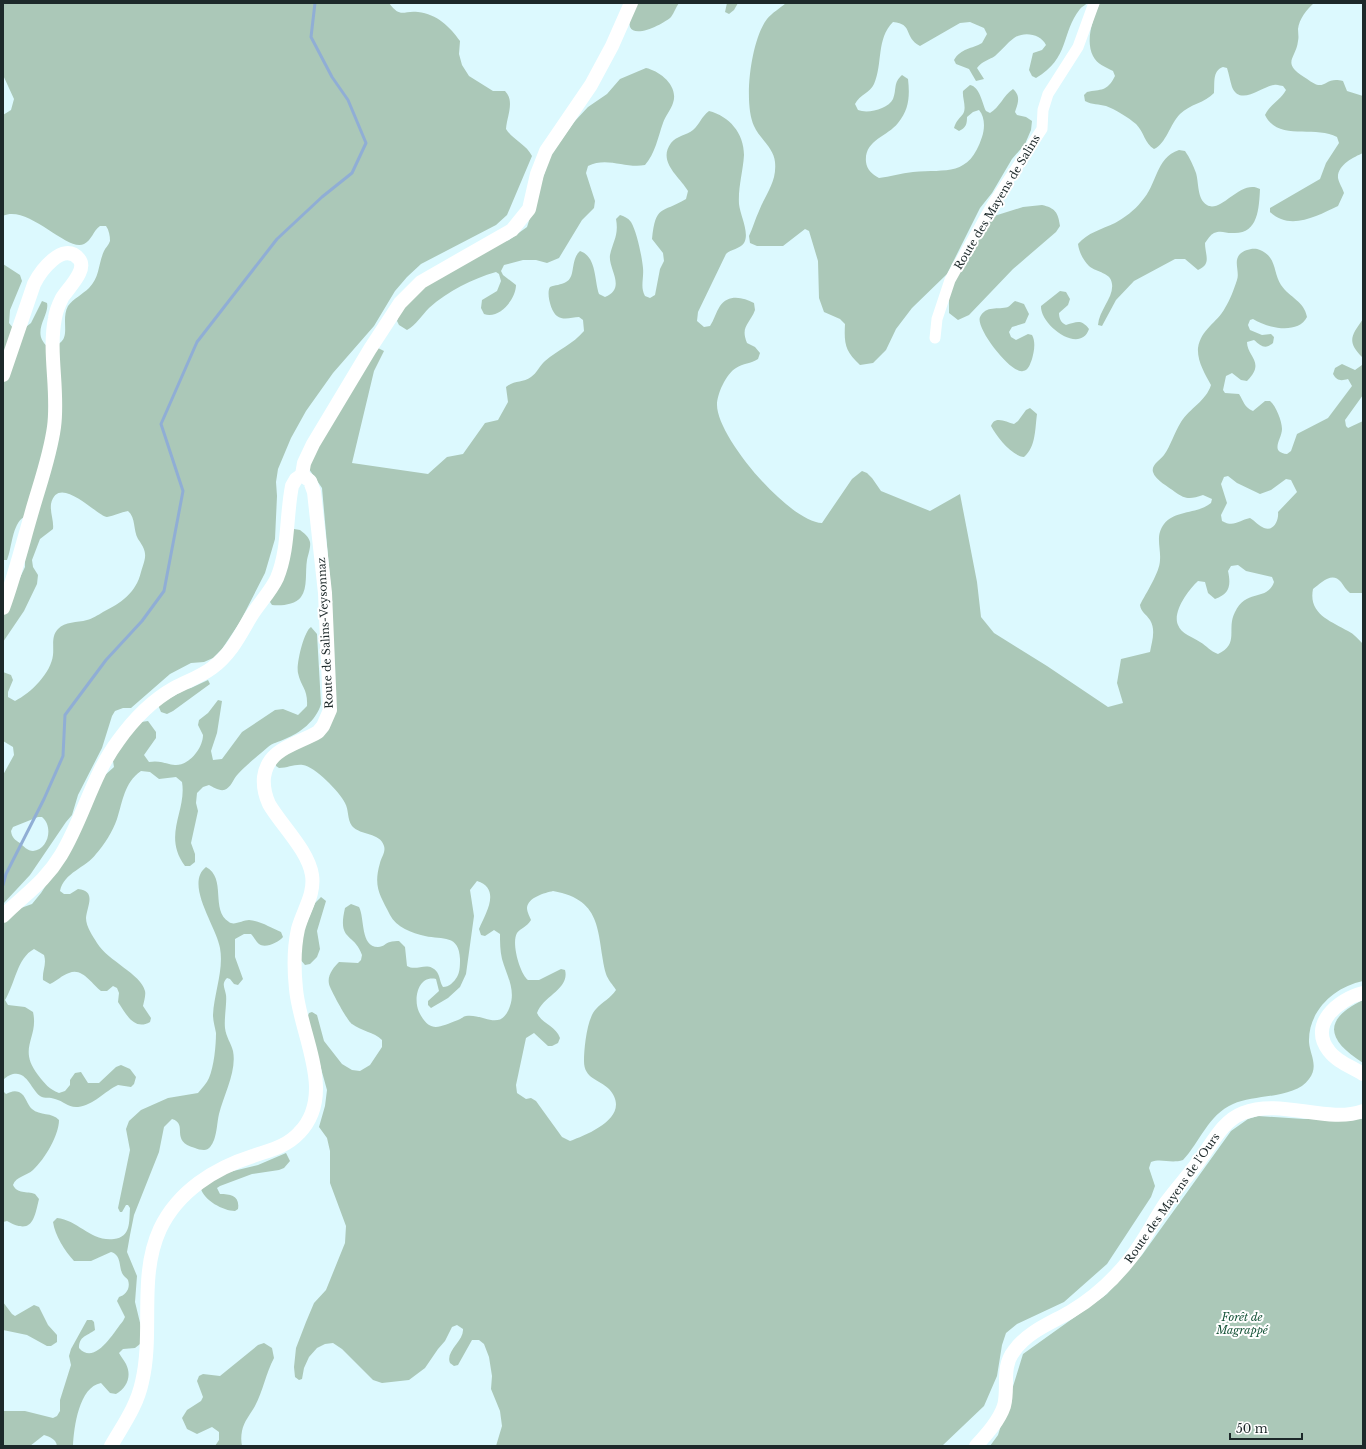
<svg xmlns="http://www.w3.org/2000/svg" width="1366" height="1449" viewBox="0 0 1366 1449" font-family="'Libre Baskerville',serif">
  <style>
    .green { fill: #abc8b8; fill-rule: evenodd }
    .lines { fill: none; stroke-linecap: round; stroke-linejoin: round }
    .stream { stroke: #90aed5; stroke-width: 3 }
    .minor { stroke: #fff; stroke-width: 11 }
    .tertiary { stroke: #fff; stroke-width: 14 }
    .labels { text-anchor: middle; stroke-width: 4; stroke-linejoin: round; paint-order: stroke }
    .street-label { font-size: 11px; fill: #1d292a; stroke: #fff }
    .park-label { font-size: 11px; font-style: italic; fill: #175439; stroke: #fff }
  </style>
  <rect width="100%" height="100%" fill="#dcf9fe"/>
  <g class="green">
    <path d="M3,3H389C401,19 403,10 418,12C437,14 450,27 460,41L459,54L462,65L469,76L493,91H505C515,101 507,116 506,129C513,140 526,144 532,156L507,215L496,225L421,264L407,277L395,291L374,326L333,373L306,411L291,438L278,469L276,482L277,496L275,539L265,573L240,622L222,649L213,658L204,662L191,663L170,674L131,708H123L115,711L112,716L102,748L78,795L72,815L66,822L30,875L3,904V775L14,755L13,747L3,741V672L11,675L13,680L8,692V697L15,701C31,693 51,673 53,655C54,646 51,636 58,629C65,621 77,623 87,620C92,619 98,615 103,612C121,603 136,593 141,572C146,556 148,553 138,539C133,530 136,518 128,511C121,512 114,516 107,517C98,517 58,472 51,504C50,513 54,521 53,529L40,539L32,560L33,567L38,575L37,584L24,611L3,642V614L25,567L24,517C12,524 12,548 7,560H3V264L20,275L22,281L10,310L9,323L13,328L22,330L31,323L42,301L47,303C50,316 30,332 48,347C76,343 59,323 68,306C73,299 83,294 89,288C100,277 98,264 104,251C105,248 109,245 110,241C110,236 109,230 106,226H100C93,231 92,240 84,244C68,253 28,204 3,216V115L11,110L14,99L3,75ZM38,817H42C54,827 48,850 33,851C28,851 23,846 20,843C15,840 12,838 11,831L13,827Z"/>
    <path d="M636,3H679C676,7 674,13 671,17C665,23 635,39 630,27C628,20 634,9 636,3Z"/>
    <polygon points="727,3 738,3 734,10 729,14 725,12"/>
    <path d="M786,3H1087C1085,6 1082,6 1080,9C1061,33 1070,58 1036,78L1032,76L1029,70L1033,53L1042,50L1046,45C1041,34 1024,31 1014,38C1007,43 1002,50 995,56C989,60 982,61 977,68L984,79L976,81L969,69L956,64L954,60C961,48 972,49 982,43L987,34L984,28L970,22L960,23L920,46C903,37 914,24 893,22C876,39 883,64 874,84C870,93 860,94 855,104L858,110C868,114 888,109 893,99C897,89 893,83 902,75L908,79C910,96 909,110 898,123C887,137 864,140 866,162C867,170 872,174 879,178C890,177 901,173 913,172C947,169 969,177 982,137C985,128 985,117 979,110L973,112L967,117C967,124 966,128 959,131L954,128C956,121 959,119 963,114C967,107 962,98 963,91L970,85C980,87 982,103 986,111L990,113C1000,107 1003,96 1013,89C1021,96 1018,103 1015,112L1017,115L1026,117L1032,121L1031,130L1025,144L1012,159L992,193L980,208L947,274L912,308L896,329L886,350L873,363L860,365C845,351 844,344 845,324L840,319L824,312L819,298L818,261L809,231L805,229L783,246H757L750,243L749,236C753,228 755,219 759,211C766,193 777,182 775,162C774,148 759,138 754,126C743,102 751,40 767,19C772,13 780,8 786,3Z"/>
    <path d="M1100,3H1314C1307,9 1299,19 1298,29C1298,33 1299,37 1298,41C1296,59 1281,62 1304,77C1308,79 1313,84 1318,85C1327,86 1328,77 1343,81L1347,91L1363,96V153C1354,157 1337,165 1338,178C1339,183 1343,189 1344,193L1338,206C1317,216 1290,231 1270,212V208L1320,179L1326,163L1339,143L1337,137C1315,125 1278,142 1265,115C1270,104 1280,101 1286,90L1283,86C1281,86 1277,84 1274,85C1263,86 1240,107 1232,87C1230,81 1229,74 1227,68L1223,67C1212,71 1215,83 1214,93C1205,103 1190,104 1180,114C1170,124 1166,144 1154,149C1145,144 1144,132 1136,124C1129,118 1115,109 1106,106C1099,104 1092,105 1085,101L1084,95L1087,92C1101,89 1107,92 1115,76L1113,71C1105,67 1097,64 1093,56C1085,41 1093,17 1100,3Z"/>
    <path d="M646,68C660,71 679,86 673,103C671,110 665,116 663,123C658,137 655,154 645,165C626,169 607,156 588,166L586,173L595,201L594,208L582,220L559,258L547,263L536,260H523L504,265L501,271L503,275L516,285C516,299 499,320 484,314L481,308L482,300L497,291L501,281L499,274L496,272C472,279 448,291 429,308C422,315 416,325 407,330L399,325L397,321L400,312L423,286L496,244L509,240L527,227L550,156L574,122L588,107L607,94L620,79Z"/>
    <path d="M709,111C729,116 744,133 744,155C743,172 738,187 739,204C740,215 750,233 744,243C740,249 731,249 726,254L698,312L697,321L704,327L710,326C714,320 716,312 720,306C728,294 743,297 754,303L755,310C750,324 740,326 747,343L755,347L760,353L758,359C751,364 743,363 736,368C726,374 717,394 717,405C717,437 789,522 822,523L852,479L862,471L867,473L872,478L881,491L930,511L960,494L977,582L981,617L994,633L1047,666L1108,707L1123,703L1117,683L1121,659L1150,652C1152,641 1156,630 1150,620C1146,614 1141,612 1140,605C1146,593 1160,572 1160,560C1161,547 1155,536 1164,524C1175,510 1198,514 1211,503L1212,499L1203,495C1191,499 1186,500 1175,492C1169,487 1155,480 1153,472C1151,465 1160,460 1164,455C1171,445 1174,433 1181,422C1190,408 1206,401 1211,385C1205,374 1197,361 1198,348C1201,329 1217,323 1225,308C1230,300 1234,289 1237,280C1240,272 1233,261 1240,254C1244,250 1254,247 1260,250C1277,257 1273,273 1281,285C1290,298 1304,301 1307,317C1298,335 1267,328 1253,319L1250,320L1248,325L1250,330L1262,335L1271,334L1274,337L1273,343C1265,350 1261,346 1254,340L1247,342C1247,357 1266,362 1247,381L1241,380L1232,373L1226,376L1223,390L1225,393L1239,394C1244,402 1244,407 1253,411L1265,401H1270C1276,406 1282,421 1282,429C1282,439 1269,452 1287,454L1291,451L1297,434L1328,418L1352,386L1348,379C1341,381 1337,381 1333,374L1335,368L1342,364L1355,370L1362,365V357C1346,341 1352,335 1363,319V395L1345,420L1346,426L1348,428L1363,421V593H1350C1346,590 1344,586 1341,582C1332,571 1321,583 1313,589C1308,614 1331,621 1348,631C1354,634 1358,639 1363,644V981C1334,987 1308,1011 1309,1042C1310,1055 1319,1066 1309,1079C1295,1099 1255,1094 1233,1104C1208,1115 1200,1142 1183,1160C1170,1164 1162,1158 1151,1162L1149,1168L1155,1186L1151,1197L1107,1264L1064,1302L1017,1324L1006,1333L1002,1345L997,1376L984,1406L942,1446H496L502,1426L500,1411L491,1389L492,1376L489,1357L484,1344L479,1340H472L458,1365L454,1366L450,1363C445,1351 464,1341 463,1329L457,1325L452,1327L445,1341L438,1349L425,1368L409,1380L382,1383L373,1380L342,1349L333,1343L325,1344L317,1348L309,1357L304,1368L302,1379L299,1380L295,1377L294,1367L296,1348L306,1322L314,1303L326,1290L345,1243L346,1226L330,1183V1151L327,1138L319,1127L325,1106L327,1090L307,1018L309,1013L312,1012L317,1015L324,1041L342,1064L352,1070L360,1071L370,1065L382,1047V1040C374,1032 361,1031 352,1024C348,1022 330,989 329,984C327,975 334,967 339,962L358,963L361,960L362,955C354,932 337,942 345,908L351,904L359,907C365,918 360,947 378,947C384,947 385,943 390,942C392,941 397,941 399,941L405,947L407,966C417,972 428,960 437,972C440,976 440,983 443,987C449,987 454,982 457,977C460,972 460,965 460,959C459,934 443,940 425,936C412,933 396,927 390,915C380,895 373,887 380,863C381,858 386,852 384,846C380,832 361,836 352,826C347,819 349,810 345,803C340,792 314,766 303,765C294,764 288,768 279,768L276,766V761L328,727L332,601L322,488L309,469L315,451L376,347L384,351L374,371L352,463L428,474L447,457L463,454L485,423L498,420L508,402L506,387C514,380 523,383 531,377C537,373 540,365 545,361C558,350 573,344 584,331L583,320L579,317C572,317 564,321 557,316C551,312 546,293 550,287C555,285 561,285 566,282C576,277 570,260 580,251C597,257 594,280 599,294L605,297C627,288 608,269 610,255C613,241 619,235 616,219L620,215C624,216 628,218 631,222C637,232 642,257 643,268C644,279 640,287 645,296L650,298L655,295L660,269L664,261L663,253L652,239C656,204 661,214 686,199L688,191C680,177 657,162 671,143C676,136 687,135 693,130C700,124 701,117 709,111ZM1228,476L1237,483L1260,494L1271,490L1286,479L1291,480L1297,492L1278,512C1279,520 1274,532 1264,528C1259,526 1255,521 1250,518C1239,520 1234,528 1222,521L1221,515L1227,503L1221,484L1224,477ZM1238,565L1246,571L1272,577L1274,582C1267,602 1247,588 1235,612C1226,629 1240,644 1218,654C1210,651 1207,646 1200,642C1193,637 1181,634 1178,625C1172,612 1189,589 1198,581L1205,582L1208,593L1215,599C1230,594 1231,585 1228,571L1231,566ZM477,881C502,889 485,914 479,929L481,935L485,936L494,930L500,934C500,942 500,951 502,959C506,974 516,989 510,1006C501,1033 483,1013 466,1016C464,1016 461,1019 458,1020C439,1027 430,1034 419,1012C413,999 418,975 436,979L439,991L428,1001V1005L431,1008L448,998L460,987L466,974L474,916L470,890ZM553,891C605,900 596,935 606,974C608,980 613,985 616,990C611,998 602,1002 596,1009C587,1018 584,1048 584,1061C584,1079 599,1079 609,1089C633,1116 589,1134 570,1141L562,1137L536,1101L531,1098L526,1099L517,1093L516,1085L526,1038L534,1033L548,1046H552L558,1043L560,1038C556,1026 542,1024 537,1013C543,996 570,989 565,970L561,969L539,980H528C520,974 511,943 517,933C521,928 527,927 531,920C530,917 527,912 527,908C528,897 545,893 553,891Z"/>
    <path d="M1179,150L1185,151C1190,158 1193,165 1196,173C1199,183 1197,199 1207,205C1221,214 1241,178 1260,189C1259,209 1258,235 1232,233C1225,233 1221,230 1214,233C1210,235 1208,239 1205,243C1205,255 1212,264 1198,270L1185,259H1175L1134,281L1116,300L1102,326L1098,325C1099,310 1114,297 1112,284C1111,272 1097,273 1089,266C1083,260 1079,252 1078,244C1087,233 1102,229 1115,223C1124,218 1135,210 1141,202C1158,184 1155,158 1179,150Z"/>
    <path d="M1042,205C1055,208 1058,212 1060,226L1056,232L1013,269L969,315L958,320L949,313V290L991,217L1023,207Z"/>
    <path d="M1060,291L1066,292L1070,299L1068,305L1059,313C1059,318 1061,323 1066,325C1077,322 1081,319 1089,329C1080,355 1040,325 1041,306Z"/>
    <path d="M1015,301L1024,304L1029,314L1025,323L1012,327L1009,332L1011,337L1016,340L1028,334L1032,335C1036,342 1034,352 1032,359C1030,364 1029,370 1023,371C1012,375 975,328 980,317C986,305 998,310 1008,307C1010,306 1013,302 1015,301Z"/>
    <path d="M1030,408L1037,414C1035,428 1036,447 1024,457C1012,456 997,437 991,426C995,415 1006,422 1014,424L1018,421L1026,410Z"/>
    <path d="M294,529L300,530C304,533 309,537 310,542C311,547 308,555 307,560C305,571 308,588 301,597C295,605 281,606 272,605L270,602L271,597L291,532Z"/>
    <path d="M311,627L317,634L321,704C316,721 300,733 285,739C279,742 272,743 268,747C259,755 245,766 238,774C233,779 231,788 224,790C219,791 213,787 209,785L203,787L197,793L196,803L198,811L191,843L195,854V862L190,866H185C162,835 187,811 182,782L176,777L159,779L150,772L141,771C124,783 123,801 117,819C113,831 104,845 96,854C86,868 64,872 60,891L64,894H70L78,889C97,891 87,906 86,918C86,927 93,936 97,943C108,961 141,974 145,991C146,995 144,1001 143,1006L151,1018L150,1022C134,1031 126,1014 118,1002L119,993L117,988L113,986L107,991H101C92,984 82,967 69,973C62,975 57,981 50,984L43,980C42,970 47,965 44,955L34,949C17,958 15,984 5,1000L8,1005L25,1007L33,1012C39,1038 17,1048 38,1075C45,1084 49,1089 59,1093L65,1091L70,1085V1080L75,1073L81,1072L88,1083H99L116,1067L121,1065L130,1069L136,1077L134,1084L131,1087L118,1085C105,1091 94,1105 78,1107C68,1108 64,1101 55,1099C50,1097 45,1099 40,1096C31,1089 27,1071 13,1074C9,1075 6,1077 3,1080V921L21,908L32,904L41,893L67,853L104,776L114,767L112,755L141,722L148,721L156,732V738L144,755L149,762C160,760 165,764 175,765C189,766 203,748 203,735L198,725L199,720L208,713L218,700L222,701L217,733L211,751L213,760L222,759L242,732L275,710L283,709L298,715L307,706C308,689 301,687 298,673C296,664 304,631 311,627Z"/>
    <polygon points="208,680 210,684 173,711 167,714 161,712 158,705 186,689 191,688"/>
    <path d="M206,867C227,878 210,910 229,922C234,926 243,920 249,920C261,921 271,928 281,932L283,937C279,942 265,949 259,944C256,942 254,937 251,934H244L235,939V957L243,979L238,985L234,984L230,979L227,978C221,984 225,988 226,995C227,1003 224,1018 225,1028C226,1037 231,1043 233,1051C237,1071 224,1094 219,1114C217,1123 217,1132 214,1140C212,1145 209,1150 204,1150C201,1150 197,1149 195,1148C169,1141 189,1124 172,1119L164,1127L159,1152L134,1215L130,1235L127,1252L137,1276L135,1302L143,1335L140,1344L135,1348L123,1349L119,1353C121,1357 124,1360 126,1364C132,1376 127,1388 116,1394L110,1393L101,1383C79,1387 74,1427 73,1446H57C56,1439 50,1437 44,1435L30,1446H3V1411H25L53,1418L57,1416L60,1411V1400L71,1365L69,1356L71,1349L87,1320H92L94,1322L95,1330C87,1336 79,1336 79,1348C95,1366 113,1333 123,1321L125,1317L117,1301L119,1297C125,1295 131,1289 128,1280C127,1278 123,1276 122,1273C119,1265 121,1255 111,1252L91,1261H74C65,1251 55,1236 53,1222L57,1218C78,1220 91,1242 114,1239C131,1237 129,1222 130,1208L128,1205H126L122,1212H120L118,1208L130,1150L126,1129L129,1121L141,1110L168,1098L198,1093C202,1088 207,1083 209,1078C214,1066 216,1046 216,1033C215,1027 213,1021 213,1015C214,993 224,970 220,948C217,927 184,884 206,867Z"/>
    <polygon points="321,897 326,901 317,931 320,949 317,957 310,964 305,965 299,958 300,939 315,903"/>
    <path d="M1363,1000V1063C1328,1041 1321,1020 1363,1000Z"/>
    <path d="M3,1091L6,1094C10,1092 14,1090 19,1092C26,1095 27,1105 32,1109C40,1116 52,1112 59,1120C59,1135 45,1159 33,1170C27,1176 16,1176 13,1185C17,1194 27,1191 35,1194L39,1199C34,1220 32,1235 7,1221L3,1222Z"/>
    <polygon points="1258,1116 1304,1119 1363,1119 1363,1446 990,1446 998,1435 1023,1354 1107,1294 1142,1255 1231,1131 1248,1119"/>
    <path d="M286,1153L290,1161L284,1168L279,1170L252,1174L220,1186L217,1188L220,1194C231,1194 240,1196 238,1209L235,1211C223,1211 204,1200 201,1189L221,1174L258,1165Z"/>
    <polygon points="3,1302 12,1314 15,1316 34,1305 39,1307 48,1325 57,1335 57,1342 51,1346 47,1346 27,1335 3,1330"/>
    <path d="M264,1343L272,1348L274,1358C266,1373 263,1391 255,1406C250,1415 244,1421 242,1431C241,1436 241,1441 242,1446H215L219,1440V1432L212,1427L197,1434L187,1429L182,1418L187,1410L201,1401L203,1397L197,1381L199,1376L203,1374L220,1376L258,1345Z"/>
  </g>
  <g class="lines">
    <polyline class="stream" points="3,885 6,874 44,799 63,756 65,715 106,660 142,621 164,591 183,491 161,424 197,342 277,239 322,197 352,173 366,143 348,100 332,77 311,37 315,3"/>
    <polyline class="minor" points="935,338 937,319 950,280 992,205 1042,129 1043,110 1048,94 1078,47 1094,3"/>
    <g class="tertiary">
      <path d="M3,375L34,284C40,272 63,240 79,259C88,270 68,288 62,298C59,304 56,311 55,318C48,353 59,391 54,427C50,457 39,486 31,515C22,546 14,578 3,608"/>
      <polyline points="302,475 304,463 313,444 370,349 400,303 421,282 512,230 529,209 537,174 546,151 591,85 612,46 631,3"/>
      <path d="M3,916C25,894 44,883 61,855C83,819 92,776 118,741C133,720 151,701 174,688C187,681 200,677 212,668C230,655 239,637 250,618C258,604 270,593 277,578C289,549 286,516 292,486L296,479L302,475"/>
      <path d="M1363,993C1338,999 1308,1025 1329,1051C1337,1062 1352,1067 1363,1074"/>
      <path d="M111,1446C123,1425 137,1406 142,1382C154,1331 138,1277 160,1229C178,1191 215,1168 253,1156C270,1150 286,1147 299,1133C337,1094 300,1035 296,989C294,970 294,947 298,929C303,910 315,895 312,875C308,850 281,825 269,804C265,795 263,787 264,777C268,748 296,745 318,732L323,726L330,710L325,593L314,492L310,481L302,475"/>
      <path d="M976,1446C986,1435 999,1421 1004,1406C1009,1388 1001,1367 1014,1351C1027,1332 1051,1323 1070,1312C1092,1299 1114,1279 1129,1260C1143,1243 1153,1222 1165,1204C1176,1189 1188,1176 1199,1161C1212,1144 1222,1121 1243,1113C1281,1098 1327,1124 1363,1111"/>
    </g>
  </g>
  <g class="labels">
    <g class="street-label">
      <text transform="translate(997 202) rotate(-59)" y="4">Route des Mayens de Salins</text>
      <text transform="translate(325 633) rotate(-93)" y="4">Route de Salins-Veysonnaz</text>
      <text transform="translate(1172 1198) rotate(-55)" y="4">Route des Mayens de l'Ours</text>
    </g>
    <g class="park-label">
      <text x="1242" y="1321">Forêt de<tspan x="1242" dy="13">Magrappé</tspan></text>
    </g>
  </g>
  <rect width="1366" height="1449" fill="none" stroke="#1d292a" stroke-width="8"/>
  <path d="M1230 1433v6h72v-6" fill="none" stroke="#1d292a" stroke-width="2"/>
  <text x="1236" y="1433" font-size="12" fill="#1d292a" stroke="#ffffff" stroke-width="3" paint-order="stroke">50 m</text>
</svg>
